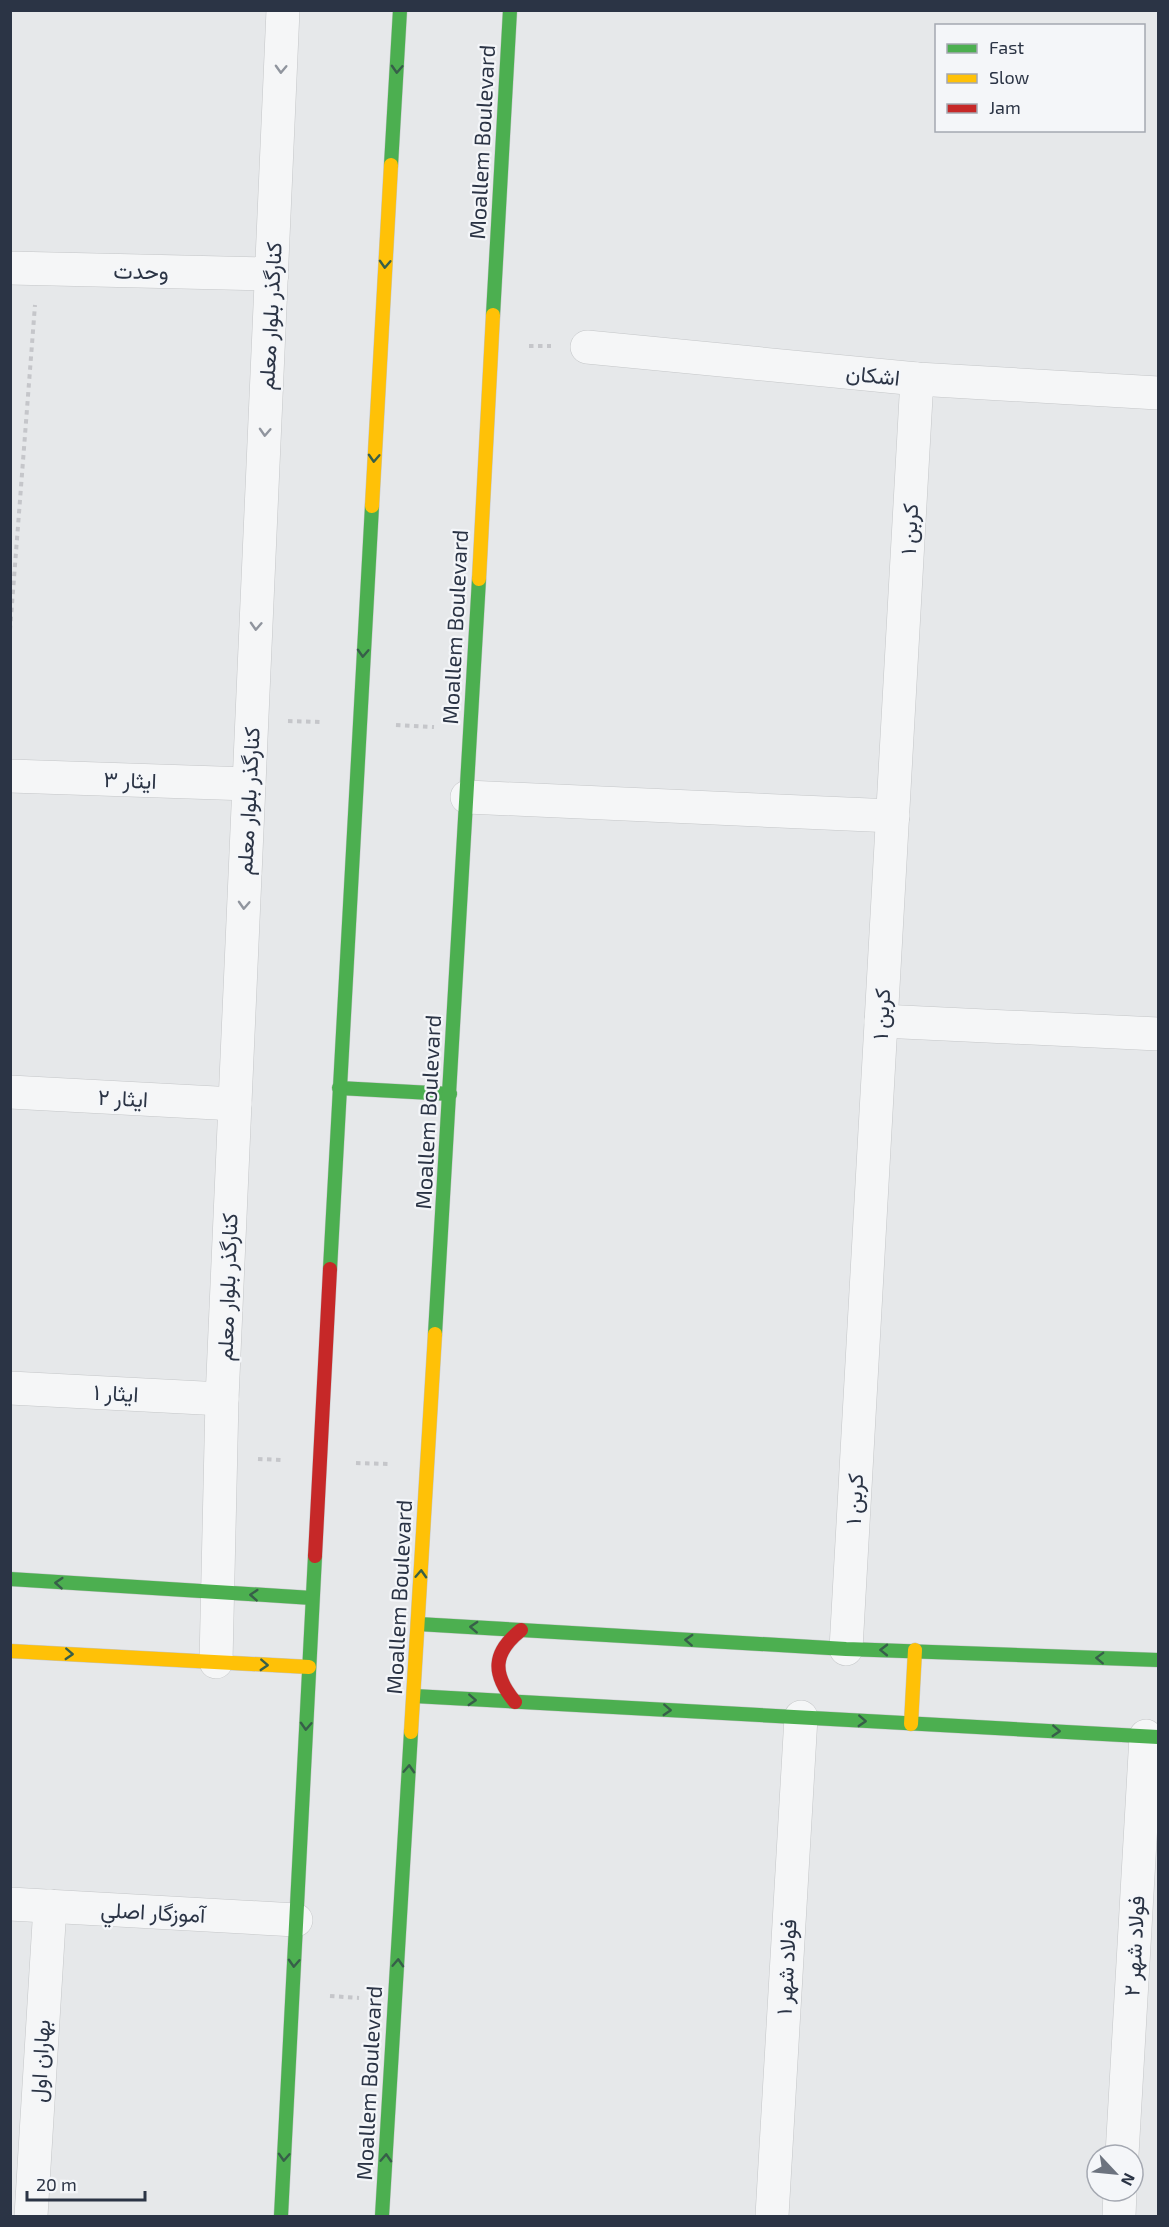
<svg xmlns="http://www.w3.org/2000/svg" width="1169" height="2227" viewBox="0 0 1169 2227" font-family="'Exo 2',Vazirmatn,sans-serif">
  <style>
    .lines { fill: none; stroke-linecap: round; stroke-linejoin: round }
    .street-casing { stroke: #c4c6c8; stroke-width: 34 }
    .fast-casing { stroke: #c4c6c8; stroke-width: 15 }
    .slow-casing { stroke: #c4c6c8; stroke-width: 15 }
    .jam-casing { stroke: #c4c6c8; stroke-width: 15 }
    .path { stroke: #c5c6ca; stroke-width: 4; stroke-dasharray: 4.5 4.5; stroke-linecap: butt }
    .street { stroke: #f5f6f7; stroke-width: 33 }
    .fast { stroke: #4caf50; stroke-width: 14 }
    .slow { stroke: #ffc107; stroke-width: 14 }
    .jam { stroke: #c62828; stroke-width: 14 }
    .oneway { stroke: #90959e }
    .oneway2 { stroke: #375f49 }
    .labels { text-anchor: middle; stroke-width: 4.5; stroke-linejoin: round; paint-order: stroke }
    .street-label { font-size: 22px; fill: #2b3445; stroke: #f4f6f9 }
  </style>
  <rect width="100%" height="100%" fill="#e6e8ea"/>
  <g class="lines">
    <g class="street-casing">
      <g id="street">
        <polyline points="10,268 272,274"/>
        <polyline points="587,347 917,379 1158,393"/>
        <polyline points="10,776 249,784"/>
        <polyline points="467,797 893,816"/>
        <polyline points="881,1021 1158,1034"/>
        <polyline points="10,1092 235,1104"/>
        <polyline points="10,1388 222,1399"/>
        <polyline points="846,1649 917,379"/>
        <polyline points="216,1662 222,1399 283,10"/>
        <polyline points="10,1904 296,1920"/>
        <polyline points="1122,2155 1146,1736"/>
        <polyline points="31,2216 50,1906"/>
        <polyline points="772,2216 801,1717"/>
        <polyline points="1119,2216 1120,2191"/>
      </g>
    </g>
    <g class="fast-casing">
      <g id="fast">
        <polyline points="391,165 400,10"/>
        <polyline points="493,315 510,10"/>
        <polyline points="339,1088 450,1094"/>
        <polyline points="330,1269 372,506"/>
        <polyline points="435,1334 479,579"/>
        <polyline points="10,1579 312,1598"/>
        <polyline points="418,1624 846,1649 1158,1660"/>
        <polyline points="414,1696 1158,1737"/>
        <polyline points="281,2216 315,1556"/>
        <polyline points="382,2216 411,1732"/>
      </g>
    </g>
    <g class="slow-casing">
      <g id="slow">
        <polyline points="372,506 391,165"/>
        <polyline points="479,579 493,315"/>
        <polyline points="10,1651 309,1667"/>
        <polyline points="911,1724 915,1650"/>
        <polyline points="411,1732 435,1334"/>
      </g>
    </g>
    <g class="jam-casing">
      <g id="jam">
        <polyline points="315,1556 330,1269"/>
        <path d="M515,1702C492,1674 492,1653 521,1630"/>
      </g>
    </g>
    <g class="path">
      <polyline points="529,346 551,346"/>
      <polyline points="10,630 35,305"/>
      <polyline points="288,721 323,722"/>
      <polyline points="396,725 434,727"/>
      <polyline points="258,1459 283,1460"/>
      <polyline points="356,1463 391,1464"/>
      <polyline points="330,1996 359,1998"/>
    </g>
    <use href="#street" class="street"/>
    <use href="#fast" class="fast"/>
    <use href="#slow" class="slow"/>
    <use href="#jam" class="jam"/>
  </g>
  <defs><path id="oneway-chevron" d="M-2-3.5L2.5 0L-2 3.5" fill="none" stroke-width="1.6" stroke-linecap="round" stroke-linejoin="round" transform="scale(1.5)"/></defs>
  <g class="oneway">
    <use href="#oneway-chevron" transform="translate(281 69) rotate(92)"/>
    <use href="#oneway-chevron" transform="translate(265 432) rotate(93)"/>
    <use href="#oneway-chevron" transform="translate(256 626) rotate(93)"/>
    <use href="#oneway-chevron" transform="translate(244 905) rotate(93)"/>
  </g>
  <g class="oneway2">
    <use href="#oneway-chevron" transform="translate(397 69) rotate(93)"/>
    <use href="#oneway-chevron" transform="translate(385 264) rotate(93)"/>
    <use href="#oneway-chevron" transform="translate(374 458) rotate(93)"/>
    <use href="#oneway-chevron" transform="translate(363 653) rotate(93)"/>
    <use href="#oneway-chevron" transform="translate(421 1574) rotate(-87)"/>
    <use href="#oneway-chevron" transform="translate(59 1583) rotate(-176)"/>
    <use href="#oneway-chevron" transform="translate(254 1595) rotate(-176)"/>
    <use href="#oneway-chevron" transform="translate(474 1627) rotate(-177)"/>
    <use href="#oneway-chevron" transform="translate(689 1640) rotate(-177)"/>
    <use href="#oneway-chevron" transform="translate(884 1650) rotate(-179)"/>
    <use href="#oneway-chevron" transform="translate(69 1654) rotate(3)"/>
    <use href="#oneway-chevron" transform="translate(1100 1658) rotate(-178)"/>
    <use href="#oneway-chevron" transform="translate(264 1665) rotate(3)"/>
    <use href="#oneway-chevron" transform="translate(472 1700) rotate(3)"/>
    <use href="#oneway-chevron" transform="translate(667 1710) rotate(3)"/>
    <use href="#oneway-chevron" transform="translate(862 1721) rotate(3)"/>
    <use href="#oneway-chevron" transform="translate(306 1726) rotate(93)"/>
    <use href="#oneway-chevron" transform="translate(1056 1731) rotate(3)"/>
    <use href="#oneway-chevron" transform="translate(409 1769) rotate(-87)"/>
    <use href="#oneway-chevron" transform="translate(294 1963) rotate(93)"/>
    <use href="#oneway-chevron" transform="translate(398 1963) rotate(-87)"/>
    <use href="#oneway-chevron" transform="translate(284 2157) rotate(93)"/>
    <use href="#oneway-chevron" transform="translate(386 2158) rotate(-87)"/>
  </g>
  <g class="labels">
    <g class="street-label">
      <text transform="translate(482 142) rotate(-87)" y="8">Moallem Boulevard</text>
      <text transform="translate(141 271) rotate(1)" y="8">وحدت</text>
      <text transform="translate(270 316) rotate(-87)" y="8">کنارگذر بلوار معلم</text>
      <text transform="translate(873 375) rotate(6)" y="8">اشکان</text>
      <text transform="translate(909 529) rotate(-87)" y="8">کربن ۱</text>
      <text transform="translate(455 627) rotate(-87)" y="8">Moallem Boulevard</text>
      <text transform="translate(130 780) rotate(2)" y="8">ایثار ۳</text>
      <text transform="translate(248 801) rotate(-87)" y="8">کنارگذر بلوار معلم</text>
      <text transform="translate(881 1014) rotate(-87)" y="8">کربن ۱</text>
      <text transform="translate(123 1098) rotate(3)" y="8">ایثار ۲</text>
      <text transform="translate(428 1112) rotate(-87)" y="8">Moallem Boulevard</text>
      <text transform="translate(227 1287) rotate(-88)" y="8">کنارگذر بلوار معلم</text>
      <text transform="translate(116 1393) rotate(3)" y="8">ایثار ۱</text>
      <text transform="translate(854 1499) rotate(-87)" y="8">کربن ۱</text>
      <text transform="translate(399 1597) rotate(-87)" y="8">Moallem Boulevard</text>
      <text transform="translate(153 1912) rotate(3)" y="8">آموزگار اصلي</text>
      <text transform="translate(1134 1946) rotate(-87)" y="8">فولاد شهر ۲</text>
      <text transform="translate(786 1967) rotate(-87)" y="8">فولاد شهر ۱</text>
      <text transform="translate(40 2061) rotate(-87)" y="8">بهاران اول</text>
      <text transform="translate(369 2083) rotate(-87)" y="8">Moallem Boulevard</text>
    </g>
  </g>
  <rect width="1169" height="2227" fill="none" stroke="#2b3445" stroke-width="24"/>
  <rect x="935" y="24" width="210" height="108" fill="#f4f6f9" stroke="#a4a8b1" stroke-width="1.5"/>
  <rect x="947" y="44" width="30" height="9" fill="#4caf50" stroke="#a4a8b1" stroke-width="1.5"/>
  <text x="989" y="54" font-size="18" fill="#2b3445">Fast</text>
  <rect x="947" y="74" width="30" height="9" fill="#ffc107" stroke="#a4a8b1" stroke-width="1.5"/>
  <text x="989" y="84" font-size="18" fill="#2b3445">Slow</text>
  <rect x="947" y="104" width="30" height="9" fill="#c62828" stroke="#a4a8b1" stroke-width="1.5"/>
  <text x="989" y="114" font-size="18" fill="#2b3445">Jam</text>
  <g transform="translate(1115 2173) rotate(116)"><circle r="28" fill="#f4f6f9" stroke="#a4a8b1" stroke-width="1.5"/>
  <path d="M0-4.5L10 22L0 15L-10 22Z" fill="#6c737f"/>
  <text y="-9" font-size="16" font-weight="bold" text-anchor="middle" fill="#2b3445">N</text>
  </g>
  <path d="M27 2191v9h118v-9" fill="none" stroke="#2b3445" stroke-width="3"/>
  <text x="36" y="2191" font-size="18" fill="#2b3445" stroke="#f4f6f9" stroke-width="4.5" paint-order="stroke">20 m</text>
</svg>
